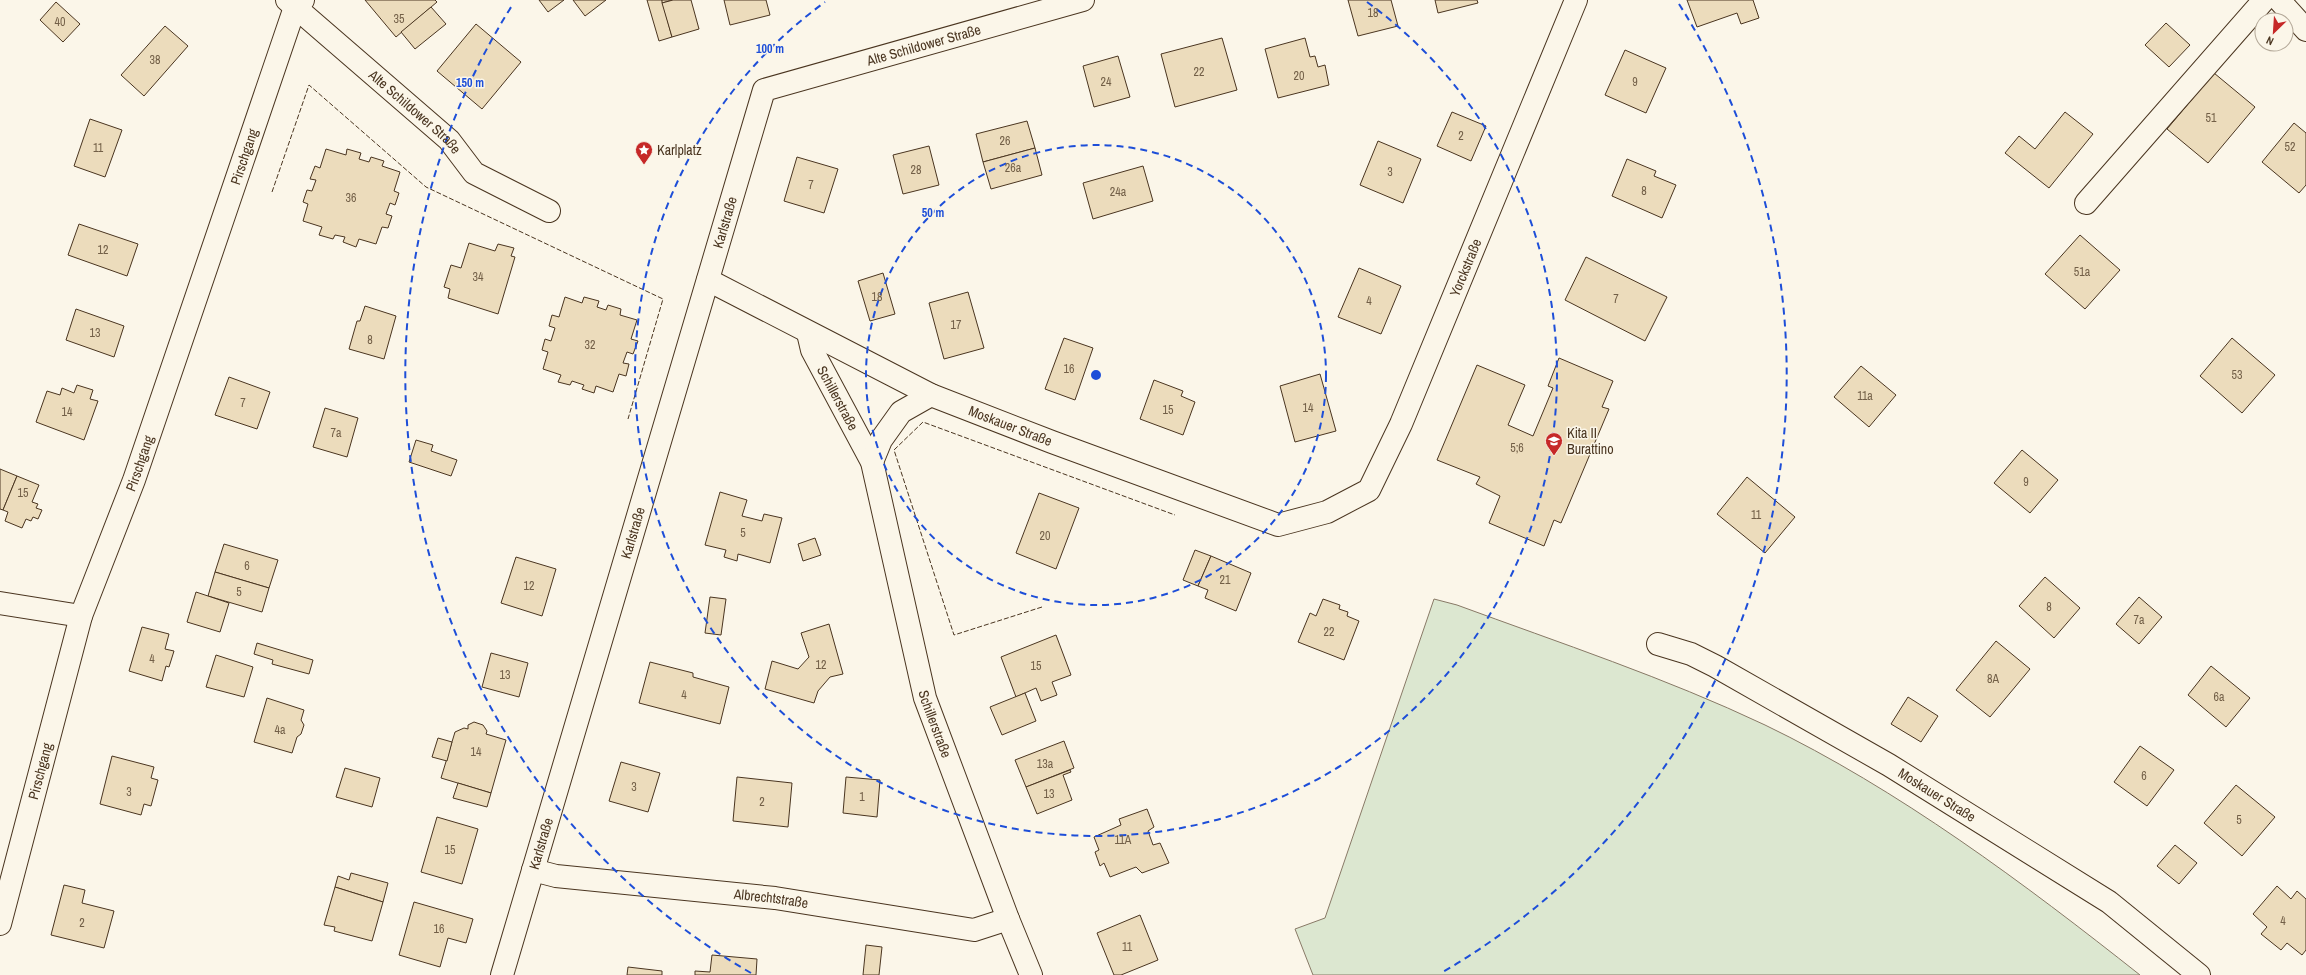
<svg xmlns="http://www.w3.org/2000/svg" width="2306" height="975" viewBox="0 0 2306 975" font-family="'Archivo Narrow',sans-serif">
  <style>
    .green { fill: #dce7d0; stroke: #887966 }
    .building { fill: #ecdcbc; stroke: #4a3520 }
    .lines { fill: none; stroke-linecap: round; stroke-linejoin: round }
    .minor-casing { stroke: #4a3520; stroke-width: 24 }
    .minor { stroke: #fbf6e9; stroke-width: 22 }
    .fence { stroke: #4a3520; stroke-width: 1; stroke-dasharray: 5 2; stroke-linecap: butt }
    .ring { fill: none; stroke: #1d4ed8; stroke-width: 2; stroke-dasharray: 7 5 }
    .labels { text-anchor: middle; stroke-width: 3; stroke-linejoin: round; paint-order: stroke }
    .number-label { font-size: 12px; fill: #725f47 }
    .street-label { font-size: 14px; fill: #4a3520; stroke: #fbf6e9 }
    .poi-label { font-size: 14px; fill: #4a3520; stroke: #fbf6e9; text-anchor: start }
    .centre { fill: #1d4ed8; stroke: #fbf6e9; stroke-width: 2 }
    .ring-label { font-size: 12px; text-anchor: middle; font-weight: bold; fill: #1d4ed8; stroke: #fbf6e9; stroke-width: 3; stroke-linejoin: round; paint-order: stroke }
  </style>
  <rect width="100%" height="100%" fill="#fbf6e9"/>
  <path class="green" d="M1434,599L1457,605C1560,643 1666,678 1765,725C1898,789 2025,884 2140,975H1313L1295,929L1325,918Z"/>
  <g class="building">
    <polygon points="365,0 435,0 437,2 396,37"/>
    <polygon points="539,0 564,0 548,12"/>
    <polygon points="573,0 606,0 585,16"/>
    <polygon points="647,0 662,0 672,37 659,41"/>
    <polygon points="662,0 673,0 662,3"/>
    <polygon points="673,0 691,0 699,29 672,37 662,3"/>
    <polygon points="724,0 766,0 770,15 730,25"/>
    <polygon points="1348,0 1391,0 1398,26 1358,36"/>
    <polygon points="1435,0 1477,0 1478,3 1438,13"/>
    <polygon points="1687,0 1753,0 1759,18 1741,24 1737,13 1697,27"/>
    <polygon points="56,2 80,24 63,42 40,20"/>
    <polygon points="431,7 446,24 415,49 401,32"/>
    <polygon points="2166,23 2190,45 2169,67 2145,45"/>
    <polygon points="476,24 521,62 482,109 437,71"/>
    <polygon points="165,26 188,46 144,96 121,75"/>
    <polygon points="1222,38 1237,90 1175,107 1161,54"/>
    <polygon points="1305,38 1310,57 1315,56 1318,67 1325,65 1329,85 1278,98 1265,49"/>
    <polygon points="1625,50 1666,68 1646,113 1605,95"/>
    <polygon points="1118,56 1130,97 1094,107 1083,66"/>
    <polygon points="2214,73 2255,107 2208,163 2167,129"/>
    <polygon points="1452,112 1486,126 1471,161 1437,146"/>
    <polygon points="2065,112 2093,134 2049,188 2005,153 2019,136 2035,149"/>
    <polygon points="90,119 122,130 105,177 74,166"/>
    <polygon points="1027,121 1035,148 983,162 976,134"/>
    <polygon points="2294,123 2306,133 2306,185 2299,193 2262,162"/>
    <polygon points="1378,141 1421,159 1403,203 1360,185"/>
    <polygon points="929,146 939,185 903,194 893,155"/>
    <polygon points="1035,148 1042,175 991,189 983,162"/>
    <polygon points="326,149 346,155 347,149 361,153 359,159 369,162 371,157 384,161 382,166 400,172 394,191 399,193 395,205 390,203 386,214 392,216 388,228 382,227 376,244 359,239 356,247 343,242 345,237 335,235 333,239 319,235 322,227 303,221 308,204 303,202 307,190 312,191 316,180 310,179 315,166 320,168"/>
    <polygon points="797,157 838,169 824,213 784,201"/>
    <polygon points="1627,159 1656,171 1654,176 1676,185 1662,218 1612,196"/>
    <polygon points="1143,166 1153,201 1093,219 1083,183"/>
    <polygon points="79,224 138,244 127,276 68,255"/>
    <polygon points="2080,235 2120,270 2085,309 2045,274"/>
    <polygon points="469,243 495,251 498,244 514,248 511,256 515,257 498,314 448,298 450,289 444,287 451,265 461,268"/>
    <polygon points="1586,257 1667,297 1645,341 1565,300"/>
    <polygon points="1359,268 1401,286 1381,334 1338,317"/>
    <polygon points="883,273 895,314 870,321 858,281"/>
    <polygon points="968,292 984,348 944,359 929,303"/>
    <polygon points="565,297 582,303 584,297 599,301 597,307 606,310 608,305 621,309 620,315 637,320 631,339 638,341 633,354 627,352 623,363 629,364 626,376 619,374 613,392 596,386 594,393 582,389 584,385 572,381 570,385 558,382 561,375 543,369 548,352 542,350 545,339 551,341 555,328 549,326 552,315 559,317"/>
    <polygon points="365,306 396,316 384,359 349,349 357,321 360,321"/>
    <polygon points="76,309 124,326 114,357 66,340"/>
    <polygon points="1064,338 1093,348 1075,400 1045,389"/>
    <polygon points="2232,338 2275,375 2242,413 2200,376"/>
    <polygon points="1559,358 1613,381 1602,407 1609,409 1561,523 1554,520 1544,546 1489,523 1500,496 1476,484 1480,477 1437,460 1477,365 1525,385 1508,425 1533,436 1553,388 1548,386"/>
    <polygon points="1861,366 1896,395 1869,427 1834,397"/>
    <polygon points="1320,374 1336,431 1295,442 1280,386"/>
    <polygon points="229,377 270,392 257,429 215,415"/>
    <polygon points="1154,380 1183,391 1181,396 1195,402 1183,435 1140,419"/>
    <polygon points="77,385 93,390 90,399 98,401 84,440 36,422 47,391 60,395 62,388 74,393"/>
    <polygon points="325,408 358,418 347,457 313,447"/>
    <polygon points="416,440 433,445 431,451 457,460 451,476 409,462"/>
    <polygon points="2022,450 2058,480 2030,513 1994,483"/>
    <polygon points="0,469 17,476 3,510 0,509"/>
    <polygon points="17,476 39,485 32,502 38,504 36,508 42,510 38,519 33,517 31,521 26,519 22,528 5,521 8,512 3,510"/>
    <polygon points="1747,477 1795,517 1765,553 1717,514"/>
    <polygon points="720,492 747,500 742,516 762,521 764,514 782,518 770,563 738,554 737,561 724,557 726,550 705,545"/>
    <polygon points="1039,493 1079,508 1056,569 1016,553"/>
    <polygon points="815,538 821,555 803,561 798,544"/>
    <polygon points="224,544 278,560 269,588 215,572"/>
    <polygon points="1195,550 1211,556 1198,586 1183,580"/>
    <polygon points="1211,556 1251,573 1236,611 1205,598 1208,590 1198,586"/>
    <polygon points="516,557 556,569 542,616 501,603"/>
    <polygon points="215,572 269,588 262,612 208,596"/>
    <polygon points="2045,577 2080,608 2054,638 2019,606"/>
    <polygon points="196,592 229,603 220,632 187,622"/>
    <polygon points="710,597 726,599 721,635 705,633"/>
    <polygon points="2139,597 2162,617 2139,644 2116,624"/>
    <polygon points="1323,599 1340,605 1339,609 1348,612 1347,616 1359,621 1344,660 1298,642 1310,613 1316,616"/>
    <polygon points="829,624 843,674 830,677 818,691 814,703 765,689 772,661 798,669 809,657 801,633"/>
    <polygon points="142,627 169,634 165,649 174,651 169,667 166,666 162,681 129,671"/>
    <polygon points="1056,635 1071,675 1052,682 1057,695 1041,701 1036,688 1016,697 1001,657"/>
    <polygon points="1996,641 2030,669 1990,717 1956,690"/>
    <polygon points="257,643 313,660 309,674 272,664 273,660 254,654"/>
    <polygon points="491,653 528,663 519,697 482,687"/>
    <polygon points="216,655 253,667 244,697 206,687"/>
    <polygon points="650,662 693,673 693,677 729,687 720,724 639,703"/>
    <polygon points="2211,666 2250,698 2226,727 2188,695"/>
    <polygon points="1025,693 1036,721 1002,735 990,707"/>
    <polygon points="1908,697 1938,716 1921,742 1891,724"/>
    <polygon points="267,698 304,710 301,720 304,725 301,734 297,737 292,753 254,742"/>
    <polygon points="474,722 483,725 487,731 486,734 506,740 491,793 441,778 455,732 464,728 468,729 468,725"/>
    <polygon points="438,738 452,742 447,761 432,757"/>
    <polygon points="1064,741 1074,768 1026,787 1015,760"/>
    <polygon points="2140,746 2174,770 2147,806 2114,782"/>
    <polygon points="112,756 154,767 151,778 158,780 151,806 144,804 141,815 100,804"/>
    <polygon points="621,762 660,773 648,812 609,801"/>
    <polygon points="345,768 380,778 372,807 336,797"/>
    <polygon points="1070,770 1071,772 1063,775 1072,800 1037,814 1026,787"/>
    <polygon points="737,777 792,783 788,827 733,821"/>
    <polygon points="846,777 880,780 877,817 843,813"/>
    <polygon points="458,783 491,793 487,807 453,798"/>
    <polygon points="2236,785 2275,817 2242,856 2204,823"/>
    <polygon points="1147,809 1154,827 1148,831 1153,845 1160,843 1169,863 1142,873 1136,867 1110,877 1104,863 1100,866 1095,852 1099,850 1094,837 1121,825 1119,819"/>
    <polygon points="437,817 478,829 462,884 421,872"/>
    <polygon points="2175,845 2197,863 2179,884 2157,866"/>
    <polygon points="351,873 388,883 383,902 335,887 338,876 349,880"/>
    <polygon points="64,885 85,890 82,903 114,911 104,948 51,935"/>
    <polygon points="2277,886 2291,899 2297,891 2306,899 2306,950 2302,955 2287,943 2281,950 2261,934 2267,927 2253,914"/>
    <polygon points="335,887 383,902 372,941 334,931 335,927 324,925"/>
    <polygon points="414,902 473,919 466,943 448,938 440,967 399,955"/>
    <polygon points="1140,915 1158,960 1121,975 1114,975 1097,933"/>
    <polygon points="866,945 882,947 879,975 863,975"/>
    <polygon points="712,955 757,959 756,975 695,975 695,971 710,972"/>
    <polygon points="628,967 662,971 662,975 627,975"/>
  </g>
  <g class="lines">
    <g class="minor-casing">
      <g id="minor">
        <path id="s1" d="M287,0L449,140L474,173L549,211"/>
        <polyline points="2279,0 2306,30"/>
        <polyline points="2086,203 2264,0"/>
        <path id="s2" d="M708,280L931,395L1052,442L1278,525L1327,512L1369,490L1401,424L1576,0"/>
        <path id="s3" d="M808,333L812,350L872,462L925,698L1008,919L1031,975"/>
        <polyline points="872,462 881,440 901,412 931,395"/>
        <polyline points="0,603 81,616"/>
        <path id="s4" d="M1658,644L1691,654L1715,666L1889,765L2109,902L2199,975"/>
        <path id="s5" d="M533,870L556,876L775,898L974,930L1008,919"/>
        <path id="s6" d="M0,924L81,616L134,480L295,7L303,0"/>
        <path id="s7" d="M502,975L764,90L1083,0"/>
      </g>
    </g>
    <use href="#minor" class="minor"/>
    <g class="fence">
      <polyline points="272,192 309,85 426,187 663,299 628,419"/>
      <polyline points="1042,607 954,635 894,450 923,422 1175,515"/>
    </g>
  </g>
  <g class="ring">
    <circle cx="1096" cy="375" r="230"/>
    <path d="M1367 2A461 461 0 1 1 825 2"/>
    <path d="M751 973A691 691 0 0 1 513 4M1679 4A691 691 0 0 1 1441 973"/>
  </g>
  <defs>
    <g id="sight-pin" transform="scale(0.9)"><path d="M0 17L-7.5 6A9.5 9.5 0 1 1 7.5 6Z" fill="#c62828" stroke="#fbf6e9"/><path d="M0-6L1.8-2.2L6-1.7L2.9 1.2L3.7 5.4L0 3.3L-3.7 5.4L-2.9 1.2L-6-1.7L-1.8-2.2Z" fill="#fff"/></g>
    <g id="school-pin" transform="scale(0.9)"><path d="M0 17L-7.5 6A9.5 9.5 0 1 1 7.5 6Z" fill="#c62828" stroke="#fbf6e9"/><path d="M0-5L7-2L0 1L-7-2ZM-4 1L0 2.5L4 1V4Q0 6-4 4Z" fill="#fff"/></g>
  </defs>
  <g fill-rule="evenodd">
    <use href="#sight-pin" x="644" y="150"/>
    <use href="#school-pin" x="1554" y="441"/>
  </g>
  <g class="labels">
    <g class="number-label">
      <text x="1373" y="17">18</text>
      <text x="399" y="23">35</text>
      <text x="60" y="26">40</text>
      <text x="155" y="64">38</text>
      <text x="1199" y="76">22</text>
      <text x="1299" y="80">20</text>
      <text x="1106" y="86">24</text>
      <text x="1635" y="86">9</text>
      <text x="2211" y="122">51</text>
      <text x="1461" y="140">2</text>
      <text x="1005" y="145">26</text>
      <text x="2290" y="151">52</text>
      <text x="98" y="152">11</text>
      <text x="1013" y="172">26a</text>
      <text x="916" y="174">28</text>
      <text x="1390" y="176">3</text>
      <text x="811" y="189">7</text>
      <text x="1644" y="195">8</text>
      <text x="1118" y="196">24a</text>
      <text x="351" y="202">36</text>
      <text x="103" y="254">12</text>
      <text x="2082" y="276">51a</text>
      <text x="478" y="281">34</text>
      <text x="877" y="301">18</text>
      <text x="1616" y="303">7</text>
      <text x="1369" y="305">4</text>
      <text x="956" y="329">17</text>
      <text x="95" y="337">13</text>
      <text x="370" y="344">8</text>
      <text x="590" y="349">32</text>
      <text x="1069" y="373">16</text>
      <text x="2237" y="379">53</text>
      <text x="1865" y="400">11a</text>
      <text x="243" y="407">7</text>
      <text x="1308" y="412">14</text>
      <text x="1168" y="414">15</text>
      <text x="67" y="416">14</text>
      <text x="336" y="437">7a</text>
      <text x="1517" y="452">5;6</text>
      <text x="2026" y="486">9</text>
      <text x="23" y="497">15</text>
      <text x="1756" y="519">11</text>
      <text x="743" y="537">5</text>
      <text x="1045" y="540">20</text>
      <text x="247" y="570">6</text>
      <text x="1225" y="584">21</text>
      <text x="529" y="590">12</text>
      <text x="239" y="596">5</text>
      <text x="2049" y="611">8</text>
      <text x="2139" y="624">7a</text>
      <text x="1329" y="636">22</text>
      <text x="152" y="663">4</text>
      <text x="821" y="669">12</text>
      <text x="1036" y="670">15</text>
      <text x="505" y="679">13</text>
      <text x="1993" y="683">8A</text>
      <text x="684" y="699">4</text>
      <text x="2219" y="701">6a</text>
      <text x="280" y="734">4a</text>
      <text x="476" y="756">14</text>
      <text x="1045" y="768">13a</text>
      <text x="2144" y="780">6</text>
      <text x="634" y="791">3</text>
      <text x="129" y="796">3</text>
      <text x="1049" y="798">13</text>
      <text x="862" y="801">1</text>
      <text x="762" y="806">2</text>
      <text x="2239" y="824">5</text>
      <text x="1123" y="844">11A</text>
      <text x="450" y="854">15</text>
      <text x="2283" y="925">4</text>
      <text x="82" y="927">2</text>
      <text x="439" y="933">16</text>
      <text x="1127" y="951">11</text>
    </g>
    <g class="street-label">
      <text dy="5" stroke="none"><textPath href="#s7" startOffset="1089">Alte Schildower Straße</textPath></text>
      <text dy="5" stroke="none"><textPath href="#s1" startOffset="170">Alte Schildower Straße</textPath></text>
      <text dy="5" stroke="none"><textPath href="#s6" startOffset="806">Pirschgang</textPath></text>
      <text dy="5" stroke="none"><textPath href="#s7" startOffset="785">Karlstraße</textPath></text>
      <text dy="5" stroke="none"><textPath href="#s2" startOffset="962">Yorckstraße</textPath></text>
      <text dy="5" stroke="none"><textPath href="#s3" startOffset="72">Schillerstraße</textPath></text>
      <text dy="5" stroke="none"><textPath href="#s2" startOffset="336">Moskauer Straße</textPath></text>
      <text dy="5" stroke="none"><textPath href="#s6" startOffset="482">Pirschgang</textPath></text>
      <text dy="5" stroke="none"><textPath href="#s7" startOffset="461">Karlstraße</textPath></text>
      <text dy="5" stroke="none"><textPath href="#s3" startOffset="414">Schillerstraße</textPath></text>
      <text dy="5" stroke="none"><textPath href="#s6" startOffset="158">Pirschgang</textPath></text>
      <text dy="5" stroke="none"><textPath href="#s4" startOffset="318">Moskauer Straße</textPath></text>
      <text dy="5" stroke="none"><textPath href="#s7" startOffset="137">Karlstraße</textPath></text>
      <text dy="5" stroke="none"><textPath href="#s5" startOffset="240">Albrechtstraße</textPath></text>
    </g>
    <g class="poi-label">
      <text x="657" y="155">Karlplatz</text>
      <text x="1567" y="438">Kita II<tspan x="1567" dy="16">Burattino</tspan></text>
    </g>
  </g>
  <circle cx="1096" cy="375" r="6" class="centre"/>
  <g class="ring-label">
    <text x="770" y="53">100 m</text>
    <text x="470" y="87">150 m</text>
    <text x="933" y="217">50 m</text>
  </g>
  <g transform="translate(2274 32) rotate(205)"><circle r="19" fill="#fbf6e9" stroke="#b4a999"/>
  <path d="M0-3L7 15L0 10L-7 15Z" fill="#c62828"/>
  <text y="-6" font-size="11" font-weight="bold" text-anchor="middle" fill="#4a3520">N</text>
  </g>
</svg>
